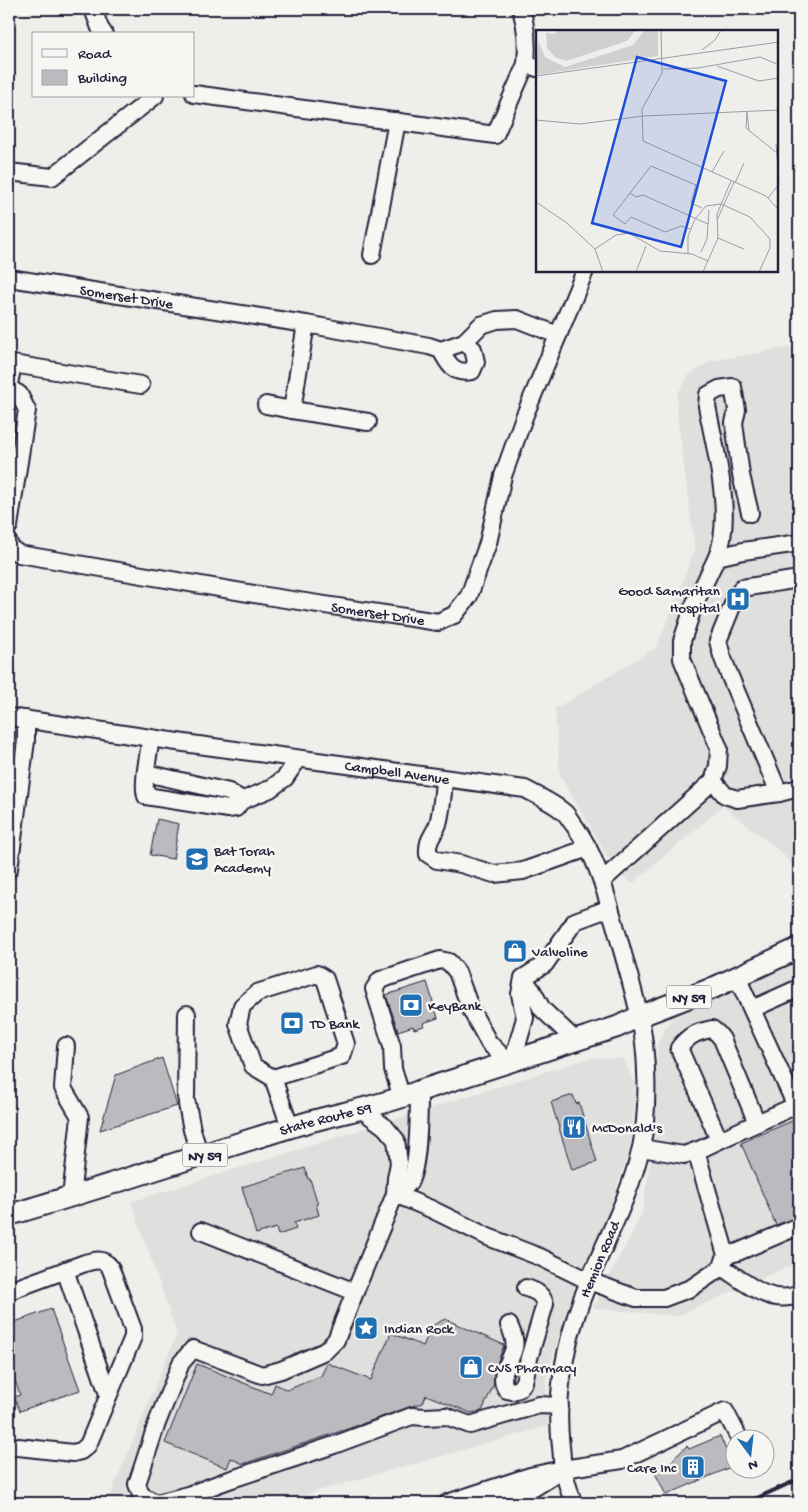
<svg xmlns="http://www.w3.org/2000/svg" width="808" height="1512" viewBox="0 0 808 1512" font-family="'Gochi Hand',sans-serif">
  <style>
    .built { fill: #dfdfde }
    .building { fill: #bbbbbf; stroke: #22223b }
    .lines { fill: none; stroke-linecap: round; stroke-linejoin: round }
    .minor-casing { stroke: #22223b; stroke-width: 20 }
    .major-casing { stroke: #22223b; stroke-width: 24 }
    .minor { stroke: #f6f6f2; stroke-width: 16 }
    .major { stroke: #f6f6f2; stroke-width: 20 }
    .rail { stroke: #22223b; stroke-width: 4 }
    .labels { text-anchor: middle; stroke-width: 5; stroke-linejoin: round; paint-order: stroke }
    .shield { fill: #f6f6f2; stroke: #626272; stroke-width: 1 }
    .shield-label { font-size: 14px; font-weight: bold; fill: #22223b }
    .street-label { font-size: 15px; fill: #22223b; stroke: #f6f6f2 }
    .poi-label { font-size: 15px; fill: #22223b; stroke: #f6f6f2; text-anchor: start }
    .inset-road { fill: none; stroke: #9c9ca5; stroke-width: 1 }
    .view { fill: #1d4ed8; fill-opacity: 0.15; stroke: #1d4ed8; stroke-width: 2.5 }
    .inset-edge { fill: none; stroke: #22223b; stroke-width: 2.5 }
  </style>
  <rect width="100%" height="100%" fill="#eeeeeb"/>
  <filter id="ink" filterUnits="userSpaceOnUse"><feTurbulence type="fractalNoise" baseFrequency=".02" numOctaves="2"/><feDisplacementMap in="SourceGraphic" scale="10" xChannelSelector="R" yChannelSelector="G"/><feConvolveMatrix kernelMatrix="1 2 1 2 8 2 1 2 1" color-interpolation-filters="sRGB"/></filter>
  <g filter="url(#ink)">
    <g class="built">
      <polygon points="799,346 799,877 783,854 723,806 633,883 617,873 560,776 555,709 657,647 695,550 677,413 677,395 688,376 710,361"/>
      <polygon points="799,961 799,1262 677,1316 593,1308 642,1214 654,1135 658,1041 678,1008"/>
      <polygon points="589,1058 624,1059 635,1085 631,1145 605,1223 568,1305 546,1379 548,1426 276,1503 107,1503 177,1333 131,1202"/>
    </g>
    <g class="building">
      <polygon points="157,819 179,824 173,859 150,855"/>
      <polygon points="427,982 438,1018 423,1023 424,1026 414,1029 413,1026 398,1031 386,995"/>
      <polygon points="162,1058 177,1106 100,1130 116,1075"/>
      <polygon points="573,1095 576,1104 579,1103 597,1162 572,1170 551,1102"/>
      <polygon points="799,1118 799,1216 776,1225 741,1143"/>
      <polygon points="305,1168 308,1179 310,1179 318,1204 316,1204 319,1215 294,1223 296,1229 278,1235 276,1228 256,1234 242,1187"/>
      <polygon points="51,1309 80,1390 20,1411 14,1397 20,1395 9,1363 9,1324"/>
      <polygon points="445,1319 504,1345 494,1372 494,1384 482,1411 471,1413 426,1395 423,1403 409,1407 359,1425 243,1464 231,1458 227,1468 165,1443 197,1364 271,1394 275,1384 287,1390 321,1376 327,1363 371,1380 391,1333 423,1346 432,1326"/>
      <polygon points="720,1436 733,1466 666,1495 653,1469 669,1463 687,1446 689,1449"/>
    </g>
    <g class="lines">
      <g class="minor-casing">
        <g id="minor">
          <polyline points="93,9 100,28 104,34"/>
          <path d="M521,9C527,28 528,44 526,64"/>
          <polyline points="194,94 495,135 526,64 537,68"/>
          <polyline points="9,172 52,177 155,96"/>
          <polyline points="372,255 397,121"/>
          <path id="s1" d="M9,278L306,324L429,346L441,350L464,342L481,325L497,320L517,319L558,335"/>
          <polyline points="306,324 292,410 368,422"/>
          <path d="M441,350C448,364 454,375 472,371L476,362L473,349L464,342"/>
          <polyline points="9,384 13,364 141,385"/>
          <polyline points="9,388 19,394 27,410 9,526"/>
          <polyline points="266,405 292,410"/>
          <path id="s2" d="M9,543V547L19,554L272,597L438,622L454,615L469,596L488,543L503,476L524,417L585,271"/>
          <path d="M717,557C734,515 715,450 707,406L708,395L719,389L733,387L737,410L734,423L741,475L750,513"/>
          <path id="s3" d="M9,717L191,744L525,789C538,796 554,803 565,813C568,816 571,822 574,825C596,855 605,890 615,925C623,954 632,984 639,1014C648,1052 649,1110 641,1148C630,1196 607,1237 589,1281C567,1334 554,1390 561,1447C562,1454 562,1463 563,1470C566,1481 570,1492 573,1503"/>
          <path d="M146,773L229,792L239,798L241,801L236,808L228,809L146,796C142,785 149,751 151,738"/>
          <path d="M444,779C443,794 442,809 438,824C433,837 427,839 428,854L437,860L461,864L494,874L523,871L588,848"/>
          <polyline points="713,781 725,795 737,799 779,793 799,788"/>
          <polyline points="779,793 729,674 722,656 718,641 733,604 742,588 799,579"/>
          <polyline points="241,801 270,789 285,778 298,759"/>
          <polyline points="9,869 26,741 26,719"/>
          <polyline points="603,880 713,781 718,766 719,748 682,659 682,641 694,605 717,557 743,551 799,543"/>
          <polyline points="737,977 796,1106"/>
          <polyline points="523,978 545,964 575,921 610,908"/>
          <polyline points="752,1009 799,988"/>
          <polyline points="66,1046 63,1088 80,1117 71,1197"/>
          <polyline points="513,1060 525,1018 520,994 523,978 532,990 542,1009 576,1041"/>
          <polyline points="273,1078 342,1056 346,1044 325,979 317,974 257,993 242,1006 238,1024 253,1066 273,1078 290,1127"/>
          <polyline points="186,1097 187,1014"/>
          <polyline points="402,1098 393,1069 392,1046 374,989 380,980 440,960 449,962 457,972 471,1010 489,1043 508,1062"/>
          <polyline points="187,1104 192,1130 200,1156"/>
          <path d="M719,1140L679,1048C689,1035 696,1032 712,1029L718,1034L722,1039L757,1123"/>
          <polyline points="641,1148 684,1155 701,1149 724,1138 799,1104"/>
          <polyline points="395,1194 431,1209 488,1237 540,1257 589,1281 636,1298 664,1298 691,1288 722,1267 726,1255 696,1151"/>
          <path d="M395,1194C399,1191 405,1188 408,1184C419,1171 419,1110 419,1091"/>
          <polyline points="726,1255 738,1252 799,1226"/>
          <path d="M722,1267C745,1282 771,1307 799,1294"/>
          <polyline points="65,1270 108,1394"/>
          <path d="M9,1291L85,1263C95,1260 103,1258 110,1267L133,1329V1337L88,1445L81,1451L73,1453L9,1446"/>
          <polyline points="355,1292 395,1194 396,1178 399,1163 396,1140 385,1127 361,1109"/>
          <path d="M509,1325C512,1332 516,1340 514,1348C511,1362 496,1377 507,1390L512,1391L519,1389L524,1382L529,1358L545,1304C542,1294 536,1291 526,1288"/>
          <polyline points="156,1503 141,1495 137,1484 157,1423 181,1363 193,1349 262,1375 281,1370 325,1351 336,1340 355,1292 201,1231"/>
          <polyline points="157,1503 188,1495 226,1481 334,1445 412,1416 425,1417 446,1416 470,1425 539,1405 560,1406"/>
          <polyline points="447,1503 530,1476 563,1469 622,1460 725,1411 738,1436"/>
          <polyline points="492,1503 532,1489 553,1476"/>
        </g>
      </g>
      <g class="major-casing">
        <g id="major">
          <path id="s4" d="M9,1215C102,1188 195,1156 288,1128C331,1114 377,1108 419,1091L617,1027L640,1016L713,988L799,948"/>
        </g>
      </g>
      <use href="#minor" class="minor"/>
      <use href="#major" class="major"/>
      <polyline class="rail" points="746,1503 799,1479"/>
    </g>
  </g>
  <defs>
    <g id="hospital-square" transform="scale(1.25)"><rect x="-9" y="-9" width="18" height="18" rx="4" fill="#1f6fb2" stroke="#f6f6f2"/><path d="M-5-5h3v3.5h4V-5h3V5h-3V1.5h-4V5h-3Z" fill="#fff"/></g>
    <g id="school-square" transform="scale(1.25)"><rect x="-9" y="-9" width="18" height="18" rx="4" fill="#1f6fb2" stroke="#f6f6f2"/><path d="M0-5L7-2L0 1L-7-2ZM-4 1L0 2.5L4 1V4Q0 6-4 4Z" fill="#fff"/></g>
    <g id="shop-square" transform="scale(1.25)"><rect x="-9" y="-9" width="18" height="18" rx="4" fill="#1f6fb2" stroke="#f6f6f2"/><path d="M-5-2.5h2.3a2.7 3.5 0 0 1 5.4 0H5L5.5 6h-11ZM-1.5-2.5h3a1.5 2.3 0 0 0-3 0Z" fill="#fff"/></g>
    <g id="bank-square" transform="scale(1.25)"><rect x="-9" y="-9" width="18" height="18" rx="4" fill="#1f6fb2" stroke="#f6f6f2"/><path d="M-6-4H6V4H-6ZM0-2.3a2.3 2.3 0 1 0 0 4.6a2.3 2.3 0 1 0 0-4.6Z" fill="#fff"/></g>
    <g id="restaurant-square" transform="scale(1.25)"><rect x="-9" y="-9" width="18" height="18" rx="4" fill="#1f6fb2" stroke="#f6f6f2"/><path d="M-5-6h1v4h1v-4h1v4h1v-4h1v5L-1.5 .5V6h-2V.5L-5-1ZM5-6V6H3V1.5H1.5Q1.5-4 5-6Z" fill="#fff"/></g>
    <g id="sight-square" transform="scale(1.25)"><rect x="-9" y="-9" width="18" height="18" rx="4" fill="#1f6fb2" stroke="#f6f6f2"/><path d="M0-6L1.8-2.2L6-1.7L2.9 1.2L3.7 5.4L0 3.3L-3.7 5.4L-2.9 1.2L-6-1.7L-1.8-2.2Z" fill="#fff"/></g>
    <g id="building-square" transform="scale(1.25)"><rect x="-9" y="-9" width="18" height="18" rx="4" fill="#1f6fb2" stroke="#f6f6f2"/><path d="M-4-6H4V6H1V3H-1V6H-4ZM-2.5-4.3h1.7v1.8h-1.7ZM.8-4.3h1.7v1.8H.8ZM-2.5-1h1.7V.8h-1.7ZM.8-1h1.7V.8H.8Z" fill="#fff"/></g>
  </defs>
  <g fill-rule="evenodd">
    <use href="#hospital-square" x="738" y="599"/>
    <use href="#school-square" x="197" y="859"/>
    <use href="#shop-square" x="515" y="951"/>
    <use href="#bank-square" x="411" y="1005"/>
    <use href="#bank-square" x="292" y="1023"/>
    <use href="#restaurant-square" x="574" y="1127"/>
    <use href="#sight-square" x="366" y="1328"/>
    <use href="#shop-square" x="471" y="1367"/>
    <use href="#building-square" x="693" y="1467"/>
  </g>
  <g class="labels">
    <g class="shield">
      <rect x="666.5" y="985.5" width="45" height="23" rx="4"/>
      <rect x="182.5" y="1143.5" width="45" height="23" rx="4"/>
    </g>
    <g class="shield-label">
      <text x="689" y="1002">NY 59</text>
      <text x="205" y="1160">NY 59</text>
    </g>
    <g class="street-label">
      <text dy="5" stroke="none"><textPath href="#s1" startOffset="119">Somerset Drive</textPath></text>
      <text dy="5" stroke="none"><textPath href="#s2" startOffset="380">Somerset Drive</textPath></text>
      <text dy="5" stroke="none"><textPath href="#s3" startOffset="392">Campbell Avenue</textPath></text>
      <text dy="5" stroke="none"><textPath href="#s4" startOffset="331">State Route 59</textPath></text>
      <text transform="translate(599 1259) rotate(-67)" y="5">Hemion Road</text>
    </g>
    <g class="poi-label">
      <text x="720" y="595" text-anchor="end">Good Samaritan<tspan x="720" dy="17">Hospital</tspan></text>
      <text x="214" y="855">Bat Torah<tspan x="214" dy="17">Academy</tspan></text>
      <text x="532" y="956">Valvoline</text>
      <text x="428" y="1010">KeyBank</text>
      <text x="310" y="1028">TD Bank</text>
      <text x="592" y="1132">McDonald's</text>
      <text x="384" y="1333">Indian Rock</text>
      <text x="488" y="1372">CVS Pharmacy</text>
      <text x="676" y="1472" text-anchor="end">Care Inc</text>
    </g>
  </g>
  <g transform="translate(536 30)">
    <rect width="242" height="242" fill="#eeeeeb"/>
    <path d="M21,0H100L91,11L30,31L19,27L11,18L10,3L19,4ZM109,0H122V26L0,45L2,10L9,27L29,37L97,15Z" fill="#d0d0d1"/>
    <path class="inset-road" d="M125,0L126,43L106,79L107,111L230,166L243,180M166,20L179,10L185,0M181,36L223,51L243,48M127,39L162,38L224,27L243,35M0,46L243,12M211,82L210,98L241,123M211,82L213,100M0,90L44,94L108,86L243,80M240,114L243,153M176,142L188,121M199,153L208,133M94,163L100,167L107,165L172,194M232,168L243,154M0,172L31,193L59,219L67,242M181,190L198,152M154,199L145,196L129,202L95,187L89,194L77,185L115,136L160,155L155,173L166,178M182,208L208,219M59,219L80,205L93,203L124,221L156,224L172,231M165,222L171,209L173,180M152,224V206L159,189L170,176L185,174L214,187L234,209V218L223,242M100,242L110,216M167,242L182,208L181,184L195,151"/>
    <path class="view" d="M101,27L190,51L145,217L56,193Z"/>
    <rect width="242" height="242" class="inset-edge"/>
  </g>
  <rect width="808" height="1512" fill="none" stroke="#f6f6f2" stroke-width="30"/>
  <rect x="15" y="15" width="778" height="1482" fill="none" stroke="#22223b" stroke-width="2" filter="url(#ink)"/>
  <rect x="32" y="32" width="162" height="65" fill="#f6f6f2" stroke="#a1a1a9"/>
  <rect x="42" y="49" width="25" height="8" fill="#f6f6f2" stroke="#a1a1a9"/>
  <text x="78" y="58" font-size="15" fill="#22223b">Road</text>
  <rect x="42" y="70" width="25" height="15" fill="#bbbbbf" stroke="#a1a1a9"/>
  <text x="78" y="82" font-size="15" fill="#22223b">Building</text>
  <g transform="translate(750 1454) rotate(165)"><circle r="24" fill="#f6f6f2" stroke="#a1a1a9"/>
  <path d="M0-4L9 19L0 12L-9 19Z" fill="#1f6fb2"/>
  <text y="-8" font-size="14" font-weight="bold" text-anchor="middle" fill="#22223b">N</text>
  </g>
</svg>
